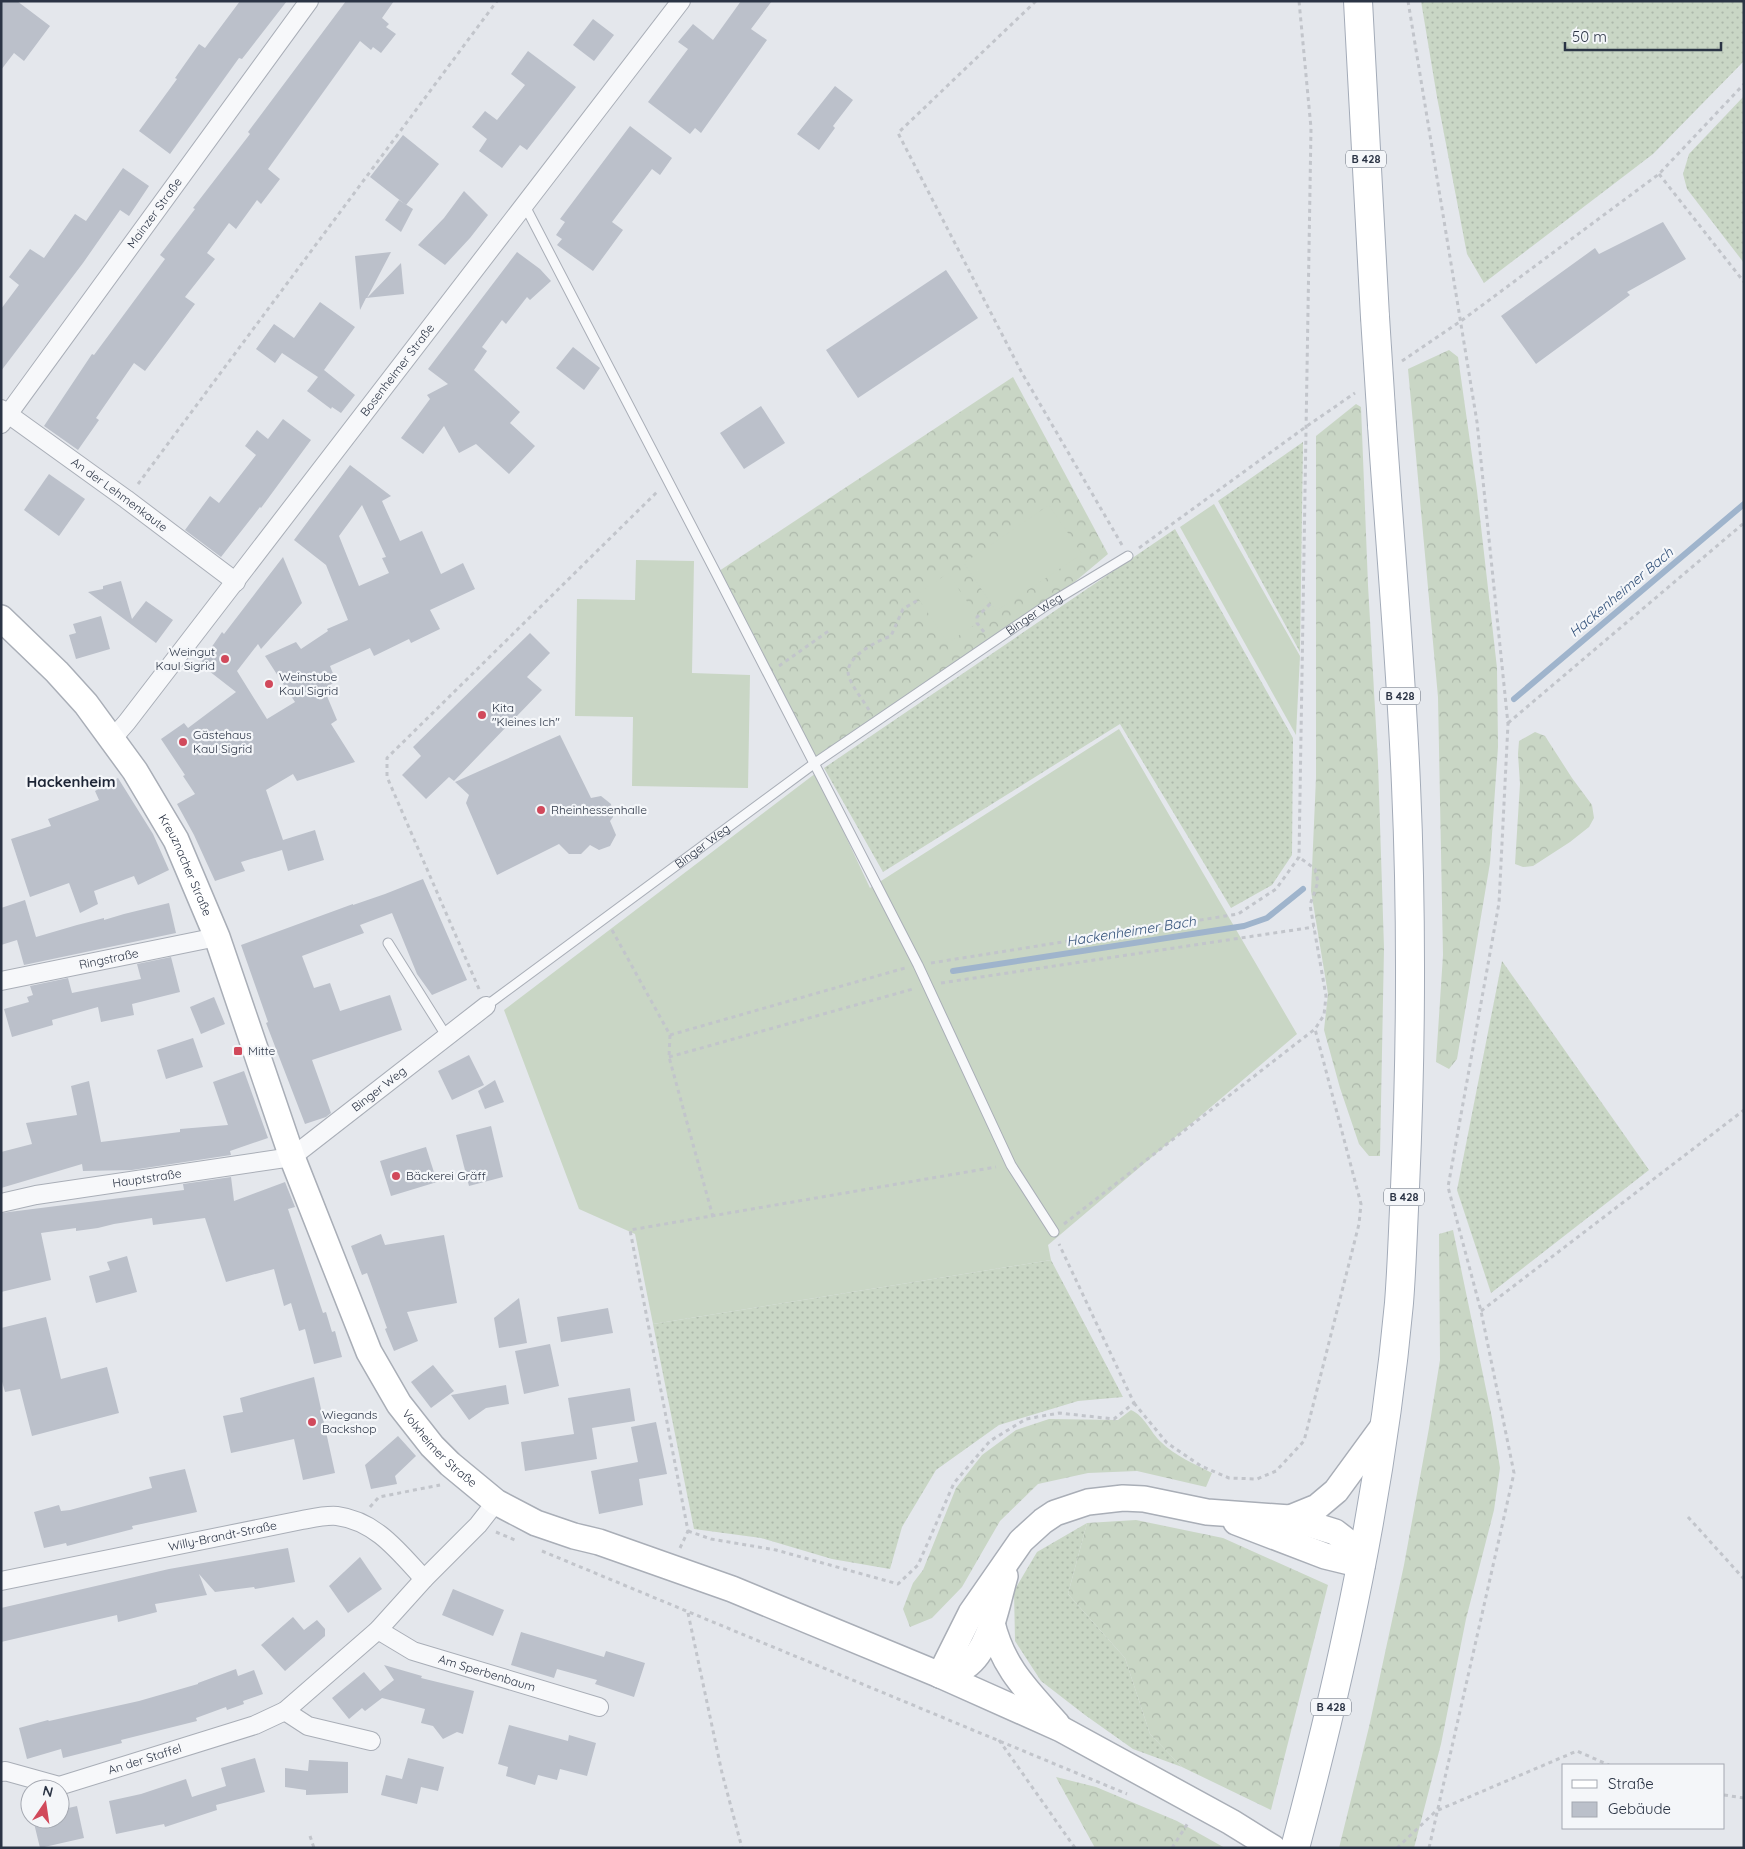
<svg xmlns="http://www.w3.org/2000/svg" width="1745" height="1849" viewBox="0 0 1745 1849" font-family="Quicksand,sans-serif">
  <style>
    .grass { fill: url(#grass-dots) }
    .forest { fill: url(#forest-crowns) }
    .garden { fill: #c9d6c5 }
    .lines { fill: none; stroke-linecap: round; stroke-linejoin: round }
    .stream { stroke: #9fb4cc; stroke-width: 6 }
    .building { fill: #bbc0ca; fill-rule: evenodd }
    .lane-casing { stroke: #a9aeb7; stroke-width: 11 }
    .street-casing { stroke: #a9aeb7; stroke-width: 20 }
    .secondary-casing { stroke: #a9aeb7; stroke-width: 28 }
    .primary-casing { stroke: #a3abb8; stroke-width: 30 }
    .path { stroke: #c2c5cb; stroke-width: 3; stroke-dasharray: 4 4; stroke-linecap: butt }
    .lane { stroke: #f7f8fa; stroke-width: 9 }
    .street { stroke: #f7f8fa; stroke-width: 18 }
    .secondary { stroke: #fff; stroke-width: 25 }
    .primary { stroke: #fff; stroke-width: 28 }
    .primary-bridge-casing { stroke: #a3abb8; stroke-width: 30; stroke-linecap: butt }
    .primary-bridge { stroke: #fff; stroke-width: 28 }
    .poi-dot { fill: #d1495b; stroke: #f4f6f9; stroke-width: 2 }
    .labels { text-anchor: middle; stroke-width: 4.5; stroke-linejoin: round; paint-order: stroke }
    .shield { fill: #f4f6f9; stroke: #676e7b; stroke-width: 1 }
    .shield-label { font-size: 11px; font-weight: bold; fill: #2b3445 }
    .street-label { font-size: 12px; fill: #2b3445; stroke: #f4f6f9 }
    .poi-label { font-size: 12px; fill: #2b3445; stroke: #f4f6f9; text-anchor: start }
    .water-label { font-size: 14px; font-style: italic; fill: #34527a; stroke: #f4f6f9 }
    .quarter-label { font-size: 15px; font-weight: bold; fill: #1d2536; stroke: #f4f6f9 }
  </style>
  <defs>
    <pattern id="grass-dots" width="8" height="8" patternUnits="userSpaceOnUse" patternTransform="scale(1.25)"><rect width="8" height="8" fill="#c9d6c5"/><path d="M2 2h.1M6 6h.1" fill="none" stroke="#adb8ab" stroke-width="1.8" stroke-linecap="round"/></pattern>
    <pattern id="forest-crowns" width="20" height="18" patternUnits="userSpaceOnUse" patternTransform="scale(1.25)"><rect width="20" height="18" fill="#c9d6c5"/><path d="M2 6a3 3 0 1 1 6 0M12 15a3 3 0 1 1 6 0" fill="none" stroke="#adb8ab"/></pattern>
  </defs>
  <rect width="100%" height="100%" fill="#e4e7ec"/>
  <g class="grass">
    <polygon points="1421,1 1744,1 1744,61 1653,154 1484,283 1467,254 1437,97"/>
    <polygon points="1744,96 1744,263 1687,189 1683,174 1689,154"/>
    <polygon points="1303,442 1300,652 1218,501"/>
    <polygon points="1175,529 1293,738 1292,855 1272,885 1231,908 1120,724 883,872 824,768"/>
    <polygon points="1502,961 1649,1170 1491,1293 1457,1190"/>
    <polygon points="1051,1260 1123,1397 1078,1401 999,1425 936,1470 902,1527 890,1569 832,1559 761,1538 694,1529 653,1324"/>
    <polygon points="1087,1523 1068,1594 1125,1658 1150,1734 1182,1767 1133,1749 1085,1715 1041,1681 1015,1641 1014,1591 1037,1552"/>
  </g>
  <g class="forest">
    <polygon points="1449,350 1458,357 1477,491 1497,668 1498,747 1490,863 1457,1059 1449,1069 1436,1062 1443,955 1438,697 1408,369"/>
    <polygon points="1013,377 1108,554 1047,605 815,763 716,573"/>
    <polygon points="1356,404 1361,407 1368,585 1378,762 1384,948 1380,1156 1369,1156 1359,1144 1340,1088 1324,1030 1328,994 1311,891 1316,778 1316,436"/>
    <polygon points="1535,732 1545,736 1572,778 1592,805 1594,818 1589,827 1570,842 1533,866 1523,867 1515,864 1520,784 1518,754 1519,741"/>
    <polygon points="1453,1230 1492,1418 1500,1468 1494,1510 1466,1619 1441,1744 1414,1848 1339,1848 1369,1727 1404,1565 1429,1428 1440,1360 1439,1234"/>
    <path d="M1131,1410C1145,1416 1150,1432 1161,1442C1175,1456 1195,1464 1212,1473L1206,1487L1137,1471L1088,1473L1038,1484L1000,1521L962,1587L932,1618L910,1627L903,1609L913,1583L923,1570L956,1488L982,1455L1016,1430L1049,1419L1118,1420Z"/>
    <polygon points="1136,1520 1223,1538 1328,1585 1271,1810 1182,1767 1150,1734 1125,1658 1068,1594 1087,1523"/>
    <polygon points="1056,1777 1096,1787 1177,1821 1225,1848 1095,1848"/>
  </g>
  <g class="garden">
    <polygon points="1214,504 1300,656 1296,735 1180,527"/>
    <polygon points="1049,505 1082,554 996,611 964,563"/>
    <polygon points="636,560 694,561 692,673 750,675 748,788 632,786 633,717 575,716 577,599 635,600"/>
    <polygon points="948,573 980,621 948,643 916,595"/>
    <polygon points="1119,729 1297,1034 1048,1245 1051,1260 653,1324 635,1234 579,1209 504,1010 816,773 870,888"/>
  </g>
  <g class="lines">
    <g class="stream">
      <polyline points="1514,699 1744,504"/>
      <polyline points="953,971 1244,926 1267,918 1303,889"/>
    </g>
  </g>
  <g class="building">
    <polygon points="1,1 17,1 50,26 24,61 14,53 1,70"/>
    <polygon points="240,1 287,1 242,59 239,58 170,154 139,131 177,79 175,78 199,44 205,48"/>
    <polygon points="346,1 394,1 382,18 389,24 386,27 396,34 381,53 373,47 371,50 360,41 268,169 280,179 261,204 257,200 236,229 229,223 207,253 215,259 185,297 195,304 145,371 134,363 96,418 99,420 78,450 44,426 92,354 94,355 165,259 160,255 195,209 193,208 250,134 248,132"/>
    <polygon points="741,1 772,1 751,29 767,40 701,133 695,128 690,134 648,102 688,49 678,42 693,24 713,40"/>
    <polygon points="593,19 614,35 594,61 573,45"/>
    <polygon points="528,51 576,87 527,150 520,145 502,168 479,151 487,139 472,127 485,111 497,120 525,85 511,74"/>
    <polygon points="835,86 853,100 833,126 835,128 819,150 797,134"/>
    <polygon points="630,126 672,158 660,175 652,169 612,222 623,230 593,271 557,245 562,239 556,235 565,222 560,219"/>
    <polygon points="403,135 439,164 406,205 370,177"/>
    <polygon points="123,168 149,186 129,216 120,210 83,263 1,371 1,309 19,285 9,277 30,249 44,258 75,214 86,221"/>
    <polygon points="464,191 488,215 470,238 445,265 418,245 444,218"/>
    <polygon points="399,200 413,209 401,232 385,220"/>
    <polygon points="1663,222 1686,259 1627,292 1630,295 1536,364 1501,316 1595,248 1599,254"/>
    <polygon points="391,252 367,298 401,263 404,294 366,298 360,310 355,256"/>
    <polygon points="517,252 540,269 551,281 530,300 527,297 506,324 502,320 482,347 487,351 474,370 520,412 510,423 535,446 509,474 476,444 459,453 444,426 423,454 401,438 430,399 427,395 448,384 428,369"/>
    <polygon points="946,270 978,318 858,398 826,350"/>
    <polygon points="320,302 355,327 324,370 355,395 341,413 332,407 331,409 307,391 318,377 282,353 275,363 256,349 274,324 294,338"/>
    <polygon points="573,347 600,368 584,390 556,368"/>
    <polygon points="761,406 785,443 744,469 720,433"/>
    <polygon points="283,419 311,440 261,508 260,507 221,557 185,530 210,496 219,503 256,455 245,446 257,430 268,439"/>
    <path d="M350,465L391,496L382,501L400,541L422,531L441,574L463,563L475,589L430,610L440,629L411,643L409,639L374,656L370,648L330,666L336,681L324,689L337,720L331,724L355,762L297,781L293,774L266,790L283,840L315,830L324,860L288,871L282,850L241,862L245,871L215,881L194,835L177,804L195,794L183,776L185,775L161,739L184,723L188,728L236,692L200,664L222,632L224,634L283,557L302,603L261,649L258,644L237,671L267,719L295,702L265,656L296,642L301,649L328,631L327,629L348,620L326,565L294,540ZM362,505L386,557L382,558L389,573L359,586L339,536Z"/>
    <polygon points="49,474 85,499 59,536 24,510"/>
    <polygon points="121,581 132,619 146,601 173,620 156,643 88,592 103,589 103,586"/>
    <polygon points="101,616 110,649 76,659 69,635 76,633 73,624"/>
    <polygon points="530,633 550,653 527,677 542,690 454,781 449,777 426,799 402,775 421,756 413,747"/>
    <polygon points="560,735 591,798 601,796 611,804 613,817 610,821 616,835 610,846 599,850 590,845 581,854 569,854 559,844 497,875 466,803 469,795 455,782"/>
    <polygon points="118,778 153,834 169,870 138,885 134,876 94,891 98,904 80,913 69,883 30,897 11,839 51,826 48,819 99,800 95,791"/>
    <polygon points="423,879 467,980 432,995 417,974 392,913 360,925 364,933 302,956 314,988 330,983 340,1011 390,995 402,1030 312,1060 331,1113 326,1117 305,1124 266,1023 268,1022 241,945 353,904 353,905 385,894"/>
    <polygon points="25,900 36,937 77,925 104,918 104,920 124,914 169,903 176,933 24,965 17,940 1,945 1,908"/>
    <polygon points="171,957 180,992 132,1004 134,1015 101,1022 98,1007 52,1020 53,1025 12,1037 4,1009 29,1002 27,997 33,995 30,986 68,978 72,993 141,979 137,964"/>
    <polygon points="214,997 225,1024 201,1034 190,1007"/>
    <polygon points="193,1038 203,1067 166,1079 157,1050"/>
    <polygon points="469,1055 484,1085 452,1100 438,1071"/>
    <polygon points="244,1071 268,1138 230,1151 231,1155 132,1170 83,1171 82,1164 1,1188 1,1152 32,1144 26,1123 77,1115 71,1086 89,1081 101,1142 180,1132 180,1129 228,1125 213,1082"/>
    <polygon points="495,1080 504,1102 485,1109 478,1091"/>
    <polygon points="491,1126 503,1177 469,1186 456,1135"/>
    <polygon points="426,1147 437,1182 391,1196 380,1161"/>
    <polygon points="231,1177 234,1201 285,1182 295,1207 288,1209 323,1313 326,1312 332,1332 335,1331 342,1357 314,1364 305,1329 299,1331 291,1303 284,1306 274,1269 226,1282 205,1218 153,1225 152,1218 114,1224 98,1228 76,1231 76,1228 41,1233 51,1280 1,1292 1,1213 184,1190 183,1184"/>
    <polygon points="381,1234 385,1245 444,1235 457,1303 407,1312 418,1341 394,1351 385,1329 387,1328 367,1273 362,1275 351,1246"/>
    <polygon points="127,1256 137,1292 96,1303 89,1276 110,1270 107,1262"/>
    <polygon points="519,1298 527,1343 499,1348 494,1318"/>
    <polygon points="608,1308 613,1333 561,1342 557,1317"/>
    <polygon points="46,1317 61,1379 107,1367 119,1413 32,1436 20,1389 5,1392 1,1378 1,1328"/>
    <polygon points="550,1344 559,1386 524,1394 515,1351"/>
    <polygon points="433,1365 454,1391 431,1408 411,1382"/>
    <polygon points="314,1377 335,1473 303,1480 294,1439 231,1453 223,1416 243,1412 240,1398"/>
    <polygon points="506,1385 509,1404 486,1408 469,1420 451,1395"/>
    <polygon points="630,1388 635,1421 592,1428 597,1459 525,1471 521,1442 574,1434 568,1398"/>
    <polygon points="656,1422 667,1474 639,1479 643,1505 599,1514 591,1471 638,1462 631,1427"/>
    <polygon points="398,1436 416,1456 395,1476 397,1484 371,1489 365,1465"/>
    <polygon points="185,1469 197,1512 132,1526 133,1529 67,1546 66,1543 44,1548 34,1512 59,1505 61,1511 70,1510 152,1488 149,1477"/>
    <polygon points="288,1548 295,1582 255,1589 254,1587 215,1592 199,1574 207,1595 155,1604 157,1612 118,1622 117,1615 1,1642 1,1608 169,1569"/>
    <polygon points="360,1557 382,1589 348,1613 329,1586"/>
    <polygon points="453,1589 504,1610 493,1636 442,1615"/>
    <polygon points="293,1617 304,1630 317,1620 325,1629 325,1636 285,1671 261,1645"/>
    <polygon points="521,1632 604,1657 606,1651 645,1663 634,1697 595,1684 597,1680 557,1669 554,1678 511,1665"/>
    <polygon points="384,1665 422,1676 421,1678 474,1691 463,1734 457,1732 443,1739 433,1726 421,1723 425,1709 382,1698 365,1711 362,1708 349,1719 332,1698 364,1672 380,1691 394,1680"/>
    <polygon points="236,1669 238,1676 254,1670 263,1694 243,1701 244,1704 227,1710 226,1707 196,1718 197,1721 121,1740 122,1743 63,1758 61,1749 27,1759 19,1728 48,1720 49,1721 139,1701 198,1684 198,1683"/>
    <polygon points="509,1725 568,1741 569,1735 596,1743 587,1776 560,1769 557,1780 538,1775 535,1785 506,1776 508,1767 498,1764"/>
    <polygon points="255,1758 265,1792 216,1805 217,1810 165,1827 164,1824 116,1834 109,1801 141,1794 186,1779 192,1797 226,1786 221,1768"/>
    <polygon points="408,1758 444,1767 438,1791 421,1787 417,1804 381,1795 386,1775 402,1779"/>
    <polygon points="309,1760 348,1762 348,1793 306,1795 306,1790 285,1787 285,1768 308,1771"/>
    <polygon points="77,1806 84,1838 40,1848 33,1819 60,1819 60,1810"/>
  </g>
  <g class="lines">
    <g class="lane-casing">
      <g id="lane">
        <polyline points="524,204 716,573 918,965 1011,1165 1054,1232"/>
        <polyline points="388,943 447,1037"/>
        <path id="s1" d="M486,1006L815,763L1047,605L1128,556"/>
      </g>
    </g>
    <g class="street-casing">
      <g id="street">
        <path id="s2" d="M1,409L126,499L236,582"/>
        <path id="s3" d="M1,424L309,1"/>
        <path id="s4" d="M113,738L127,722L681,1"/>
        <path id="s5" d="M1,981L217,937"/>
        <path id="s6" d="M1,1203L36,1195L292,1157L486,1006"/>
        <path id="s7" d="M1,1581L302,1520C313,1518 326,1515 337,1516C376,1521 399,1552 424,1579"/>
        <path id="s8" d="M378,1630L413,1651L599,1707"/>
        <polyline points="285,1711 308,1726 371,1741"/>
        <path id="s9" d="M1,1772L5,1771L59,1786L255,1725L285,1711L378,1630L424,1579L478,1525L496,1502"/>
      </g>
    </g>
    <g class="secondary-casing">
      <g id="secondary">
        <path id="s10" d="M1,618L57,672L86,704L135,771L176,840L217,937L292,1157L369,1352L399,1404L432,1446L450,1464L496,1502L536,1523L574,1536L599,1542L732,1589L940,1675L1061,1729L1231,1822L1273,1848"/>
        <polyline points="1290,1518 1317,1507 1336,1491 1385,1424"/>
        <polyline points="1236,1522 1325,1556 1362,1565"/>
        <path d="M992,1623C1003,1668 1027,1690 1057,1724"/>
        <polyline points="940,1675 971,1613 1021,1541 1043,1521 1055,1513 1088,1502 1123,1498 1144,1499 1207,1512 1290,1518 1335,1532 1348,1542 1362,1565"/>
        <path d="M940,1675C949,1673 959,1671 966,1666C990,1650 997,1603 1005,1576"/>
      </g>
    </g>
    <g class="primary-casing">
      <g id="primary">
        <polyline points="1358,1 1375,317"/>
        <path d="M1295,1848C1343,1669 1382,1488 1399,1303C1402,1265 1403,1226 1405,1188C1411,1054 1412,919 1406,785C1401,665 1390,545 1382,425"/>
      </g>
    </g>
    <g class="path">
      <polyline points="1036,1 898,133 1022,373 1122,545"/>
      <polyline points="1408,1 1477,422 1508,724 1499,903 1448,1187 1481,1311 1514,1473 1429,1848"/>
      <polyline points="1659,174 1744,282"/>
      <polyline points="1402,361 1461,321 1659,174 1744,84"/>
      <polyline points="138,484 497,1"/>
      <polyline points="1139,548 1307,426 1355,393"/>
      <polyline points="984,632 977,623 977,617 991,603"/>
      <polyline points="779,666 830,630"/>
      <path d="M869,710C863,700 853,688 849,677C842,658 877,641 891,636L903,609L918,600"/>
      <polyline points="1508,723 1744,523"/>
      <polyline points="612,930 670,1035 669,1057 713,1217"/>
      <polyline points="931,963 1238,914 1276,889 1299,857 1311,128 1299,1"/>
      <polyline points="941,983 1314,927"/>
      <polyline points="479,989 387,777 387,758 657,492"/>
      <polyline points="670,1035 905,968"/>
      <polyline points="669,1057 913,989"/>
      <polyline points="1064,1224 1302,1039 1315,1029 1324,1015 1326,996 1310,905 1318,882 1315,869 1299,857"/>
      <polyline points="1481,1311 1744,1110"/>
      <polyline points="1134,1403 1167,1443 1201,1466 1229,1478 1257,1479 1276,1471 1304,1441 1359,1224 1361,1204 1315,1029"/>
      <polyline points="370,1507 379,1497 440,1485"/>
      <polyline points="1688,1517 1744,1579"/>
      <polyline points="688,1531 711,1539 776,1550 898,1584 918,1565 954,1483 990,1441 1026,1419 1059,1413 1114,1419 1134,1403 1059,1244"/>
      <polyline points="496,1532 515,1540"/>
      <polyline points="680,1548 688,1531 630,1230 996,1167"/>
      <polyline points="542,1551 1127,1794"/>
      <polyline points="688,1613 722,1773 742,1848"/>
      <polyline points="999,1740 1075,1848"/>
      <polyline points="1724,1795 1744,1798"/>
      <polyline points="310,1836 314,1848"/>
      <polyline points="1172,1848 1188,1823"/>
      <polyline points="1397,1848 1436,1811 1577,1751 1609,1765"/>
    </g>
    <use href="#lane" class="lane"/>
    <use href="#street" class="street"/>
    <use href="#secondary" class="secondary"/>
    <use href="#primary" class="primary"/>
    <g class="primary-bridge-casing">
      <polyline id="primary-bridge" points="1375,317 1382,425"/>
    </g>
    <use href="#primary-bridge" class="primary-bridge"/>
  </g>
  <g class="poi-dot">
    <circle cx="225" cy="659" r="5"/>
    <circle cx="269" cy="684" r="5"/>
    <circle cx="482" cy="715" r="5"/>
    <circle cx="183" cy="742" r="5"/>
    <circle cx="541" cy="810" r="5"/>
    <rect x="233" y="1046" width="10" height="10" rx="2.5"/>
    <circle cx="396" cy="1176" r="5"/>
    <circle cx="312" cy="1422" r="5"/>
  </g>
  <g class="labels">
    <g class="shield">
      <rect x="1346" y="150.5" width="40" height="17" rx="4"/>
      <rect x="1380" y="687.5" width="40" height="17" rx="4"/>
      <rect x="1384" y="1188.5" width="40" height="17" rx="4"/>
      <rect x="1311" y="1698.5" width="40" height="17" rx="4"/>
    </g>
    <g class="shield-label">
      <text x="1366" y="163">B 428</text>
      <text x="1400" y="700">B 428</text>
      <text x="1404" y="1201">B 428</text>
      <text x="1331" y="1711">B 428</text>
    </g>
    <g class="street-label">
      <text dy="4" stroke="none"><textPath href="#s3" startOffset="261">Mainzer Straße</textPath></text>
      <text dy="4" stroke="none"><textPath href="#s4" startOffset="465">Bosenheimer Straße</textPath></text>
      <text dy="4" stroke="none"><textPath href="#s2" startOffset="146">An der Lehmenkaute</textPath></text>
      <text dy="4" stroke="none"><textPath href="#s1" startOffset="674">Binger Weg</textPath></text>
      <text dy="4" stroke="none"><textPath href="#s1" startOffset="269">Binger Weg</textPath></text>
      <text dy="4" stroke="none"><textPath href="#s10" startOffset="311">Kreuznacher Straße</textPath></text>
      <text dy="4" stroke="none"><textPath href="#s5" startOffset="110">Ringstraße</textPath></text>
      <text dy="4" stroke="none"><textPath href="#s6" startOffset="405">Binger Weg</textPath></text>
      <text dy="4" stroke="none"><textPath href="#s6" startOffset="148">Hauptstraße</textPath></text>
      <text dy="4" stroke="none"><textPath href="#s10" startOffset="952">Volxheimer Straße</textPath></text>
      <text dy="4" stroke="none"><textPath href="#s7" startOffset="226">Willy-Brandt-Straße</textPath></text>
      <text dy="4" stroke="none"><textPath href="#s8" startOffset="118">Am Sperbenbaum</textPath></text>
      <text dy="4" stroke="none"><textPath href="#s9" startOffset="150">An der Staffel</textPath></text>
    </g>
    <g class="poi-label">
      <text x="215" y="656" text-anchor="end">Weingut<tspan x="215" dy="14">Kaul Sigrid</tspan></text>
      <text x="279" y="681">Weinstube<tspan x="279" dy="14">Kaul Sigrid</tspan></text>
      <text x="492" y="712">Kita<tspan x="492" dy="14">"Kleines Ich"</tspan></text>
      <text x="193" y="739">Gästehaus<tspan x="193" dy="14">Kaul Sigrid</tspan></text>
      <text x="551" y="814">Rheinhessenhalle</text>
      <text x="248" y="1055">Mitte</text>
      <text x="406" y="1180">Bäckerei Gräff</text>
      <text x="322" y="1419">Wiegands<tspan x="322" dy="14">Backshop</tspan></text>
    </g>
    <g class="water-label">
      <text transform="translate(1621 592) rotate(-40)" y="5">Hackenheimer Bach</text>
      <text transform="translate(1131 931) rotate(-9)" y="5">Hackenheimer Bach</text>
    </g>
    <g class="quarter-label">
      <text x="71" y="787">Hackenheim</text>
    </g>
  </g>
  <rect width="1745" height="1849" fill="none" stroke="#2b3445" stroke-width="5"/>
  <rect x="1562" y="1764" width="162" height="65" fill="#f4f6f9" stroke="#a4a8b1"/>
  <rect x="1572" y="1780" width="25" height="8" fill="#ffffff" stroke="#a4a8b1"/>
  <text x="1608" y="1789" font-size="15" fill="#2b3445">Straße</text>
  <rect x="1572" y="1802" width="25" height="15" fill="#bbc0ca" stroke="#a4a8b1"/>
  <text x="1608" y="1814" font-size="15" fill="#2b3445">Gebäude</text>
  <g transform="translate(45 1804) rotate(13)"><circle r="24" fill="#f4f6f9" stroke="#a4a8b1"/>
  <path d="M0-4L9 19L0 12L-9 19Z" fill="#d1495b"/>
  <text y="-8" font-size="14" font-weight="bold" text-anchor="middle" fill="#2b3445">N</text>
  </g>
  <path d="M1565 42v8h156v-8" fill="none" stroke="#2b3445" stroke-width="2.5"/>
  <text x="1572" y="42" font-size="15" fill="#2b3445" stroke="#f4f6f9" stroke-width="4" paint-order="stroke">50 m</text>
</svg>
